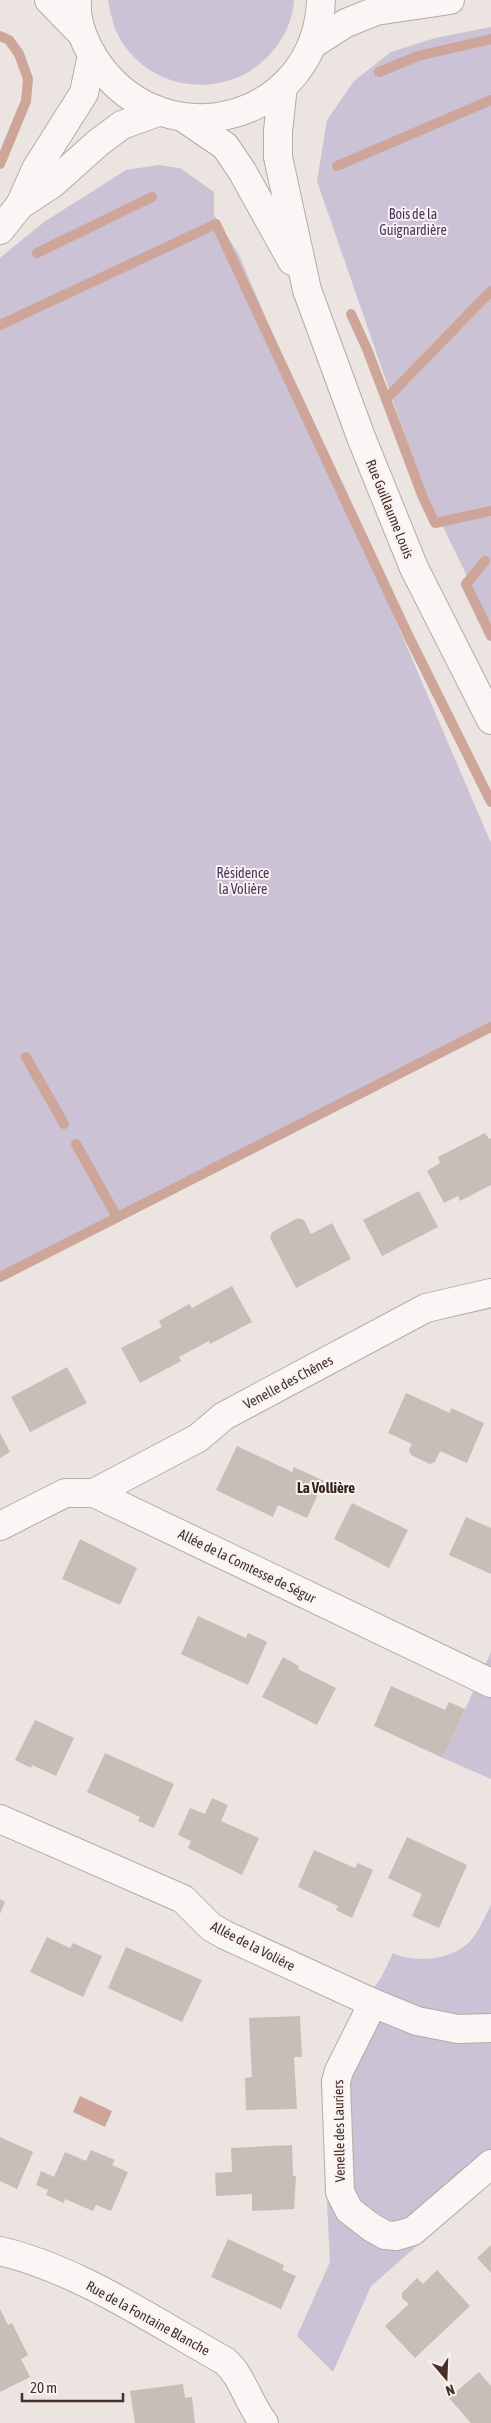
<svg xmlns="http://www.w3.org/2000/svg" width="491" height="2423" viewBox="0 0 491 2423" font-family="'Asap Condensed',sans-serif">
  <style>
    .green { fill: #cbc2d6 }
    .water { fill: #cea599 }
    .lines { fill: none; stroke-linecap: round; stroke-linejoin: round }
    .stream { stroke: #cea599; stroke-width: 10 }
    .building { fill: #c9bdb8 }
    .minor-casing { stroke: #b6aba6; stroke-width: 30 }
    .tertiary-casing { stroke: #b6aba6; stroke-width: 30 }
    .minor { stroke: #f9f6f5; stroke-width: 28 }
    .tertiary { stroke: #f9f6f5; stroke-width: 28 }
    .labels { text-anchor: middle; stroke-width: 4; stroke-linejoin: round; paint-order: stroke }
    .park-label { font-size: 14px; fill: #4b3462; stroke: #f8f3f1 }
    .street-label { font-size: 14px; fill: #453128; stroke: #f8f3f1 }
    .neighbourhood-label { font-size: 15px; font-weight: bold; fill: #35241a; stroke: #f8f3f1 }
  </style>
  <rect width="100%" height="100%" fill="#ebe4e1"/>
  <g class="green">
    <path d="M108,0H294C293,19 285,37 272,52C235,96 163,96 127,49C115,35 111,17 108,0Z"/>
    <polygon points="491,27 491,625 421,482 317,181 327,120 354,81 391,52 435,38"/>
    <polygon points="158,165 180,168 214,192 214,215 239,255 491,843 491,1029 0,1274 0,258 44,222 126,170"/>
    <polygon points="491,1652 491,1779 443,1758"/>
    <path d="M491,1905V2181L371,2286L333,2372L297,2336L330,2262L321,2080L345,2027L381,1978L393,1953C416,1964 455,1960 472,1939C480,1929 485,1916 491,1905Z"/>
  </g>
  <polygon class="water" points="80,2096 112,2111 105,2127 73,2112"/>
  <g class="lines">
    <g class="stream">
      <polyline points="0,36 9,40 19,54 28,79 26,101 0,164"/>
      <polyline points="379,72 418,56 491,39"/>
      <polyline points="337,166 491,100"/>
      <polyline points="37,253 152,197"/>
      <polyline points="491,291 386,399 422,495 435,523 491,511"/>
      <polyline points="351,314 367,349 386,399"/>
      <polyline points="0,325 216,224 409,637 491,802"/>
      <polyline points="485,561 466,584 491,636"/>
      <polyline points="26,1057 64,1124"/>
      <polyline points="76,1144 117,1217"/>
      <polyline points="0,1277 491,1027"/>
    </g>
  </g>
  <g class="building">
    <polygon points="485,1133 489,1139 491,1138 491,1185 460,1201 458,1196 444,1203 427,1171 440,1163 438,1157"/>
    <polygon points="419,1191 438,1227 382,1256 363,1220"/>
    <polygon points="298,1218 304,1220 311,1234 332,1223 351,1259 296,1288 270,1238 272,1232"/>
    <polygon points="232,1286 252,1322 210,1344 209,1341 179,1357 181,1361 140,1383 121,1348 162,1327 159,1321 189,1304 192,1308"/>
    <polygon points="67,1367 87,1403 30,1432 11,1397"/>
    <polygon points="406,1393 450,1413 451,1408 484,1423 467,1463 440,1451 435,1462 430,1464 411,1455 409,1450 412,1444 388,1433"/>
    <polygon points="0,1433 10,1452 0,1458"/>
    <polygon points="237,1446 292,1472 294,1467 324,1481 307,1518 278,1505 273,1517 216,1490"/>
    <polygon points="352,1503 408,1530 389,1568 334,1539"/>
    <polygon points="466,1517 491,1528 491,1574 449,1555"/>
    <polygon points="80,1539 137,1568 120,1605 62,1579"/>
    <polygon points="198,1616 246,1638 248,1633 267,1642 248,1685 181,1654"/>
    <polygon points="283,1657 299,1666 298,1669 336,1688 317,1725 262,1697"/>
    <polygon points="391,1686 445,1710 449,1702 465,1709 443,1758 374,1726"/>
    <polygon points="35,1720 74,1738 56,1776 32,1765 31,1768 15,1760"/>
    <polygon points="105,1753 174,1784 154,1828 138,1821 140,1817 87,1792"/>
    <polygon points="212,1798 228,1805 221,1821 259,1838 242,1875 188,1848 191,1841 178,1835 190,1808 205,1814"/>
    <polygon points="407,1837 467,1865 439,1928 412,1916 422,1894 388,1878"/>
    <polygon points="314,1850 355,1868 358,1863 373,1870 352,1918 336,1910 338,1906 298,1887"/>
    <polygon points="0,1899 5,1902 0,1914"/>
    <polygon points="47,1937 70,1948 73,1943 102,1956 83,1997 30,1972"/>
    <polygon points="126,1947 202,1980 182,2022 108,1988"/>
    <polygon points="300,2016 302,2057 294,2057 297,2109 246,2110 245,2078 252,2077 249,2018"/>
    <polygon points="0,2137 33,2152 17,2189 0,2181"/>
    <polygon points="292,2145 293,2176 296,2176 294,2209 252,2211 252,2194 216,2196 215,2173 232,2172 231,2148"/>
    <polygon points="91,2150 115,2160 112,2165 128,2172 111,2211 96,2205 93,2211 65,2199 64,2203 46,2195 48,2190 36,2185 41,2171 54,2177 65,2152 86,2161"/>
    <polygon points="228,2239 284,2265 282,2270 296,2276 281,2309 211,2277"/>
    <polygon points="491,2245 491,2273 477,2258"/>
    <polygon points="437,2270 470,2306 415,2358 385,2326 409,2304 402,2298 402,2293 417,2278 423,2284"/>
    <polygon points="0,2309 8,2325 12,2323 28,2355 21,2359 30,2377 0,2392"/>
    <polygon points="479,2372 491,2386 491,2423 471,2423 449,2398"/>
    <polygon points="183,2384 185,2398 192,2397 195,2423 135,2423 130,2391"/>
  </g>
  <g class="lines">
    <g class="minor-casing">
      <g id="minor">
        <polyline points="20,205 52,184 99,142 122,125 158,112"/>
        <polyline points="0,230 20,205 36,169 84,93 92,55"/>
        <polyline points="94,1493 198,1438 224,1416 426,1308 491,1293"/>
        <polyline points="0,1526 65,1493 94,1493 491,1683"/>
        <polyline points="0,1819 183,1899 211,1927 225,1935 373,2003 417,2021 458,2029 491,2028"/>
        <polyline points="373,2003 339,2071 336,2082 340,2192 349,2210 371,2227 385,2235 396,2236 413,2231 491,2164"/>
        <path d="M0,2251C78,2269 155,2322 225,2361C243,2377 248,2403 264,2423"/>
      </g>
    </g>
    <g class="tertiary-casing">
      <g id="tertiary">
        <polyline points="49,0 82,34"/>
        <path d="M77,0C75,22 86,47 98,64C167,161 317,120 321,0"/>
        <polyline points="313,44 346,23 376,11 450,0"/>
        <polyline points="283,86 278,131 278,157 307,290 361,437 414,568 491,720"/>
        <polyline points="184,118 225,146 242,171 292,261"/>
      </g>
    </g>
    <use href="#minor" class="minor"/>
    <use href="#tertiary" class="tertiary"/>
  </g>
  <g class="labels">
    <g class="park-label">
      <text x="413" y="219">Bois de la<tspan x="413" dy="16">Guignardière</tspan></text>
      <text x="243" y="878">Résidence<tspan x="243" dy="16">la Volière</tspan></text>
    </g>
    <g class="street-label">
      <text transform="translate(390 509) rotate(68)" y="5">Rue Guillaume Louis</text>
      <text transform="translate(288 1382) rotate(-28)" y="5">Venelle des Chênes</text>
      <text transform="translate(247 1566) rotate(26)" y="5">Allée de la Comtesse de Ségur</text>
      <text transform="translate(253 1946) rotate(27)" y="5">Allée de la Volière</text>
      <text transform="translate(339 2131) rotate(-91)" y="5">Venelle des Lauriers</text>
      <text transform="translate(148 2318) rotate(29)" y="5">Rue de la Fontaine Blanche</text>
    </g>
    <g class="neighbourhood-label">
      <text x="326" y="1493">La Vollière</text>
    </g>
  </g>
  <g transform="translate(446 2378) rotate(161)" stroke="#f8f3f1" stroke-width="4" paint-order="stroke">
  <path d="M0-4L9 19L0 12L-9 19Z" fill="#453128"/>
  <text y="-8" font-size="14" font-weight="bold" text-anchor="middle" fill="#453128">N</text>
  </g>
  <path d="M22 2393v8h101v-8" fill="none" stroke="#453128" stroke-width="2.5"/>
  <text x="30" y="2393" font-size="15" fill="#453128" stroke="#f8f3f1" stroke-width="4" paint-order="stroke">20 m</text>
</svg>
